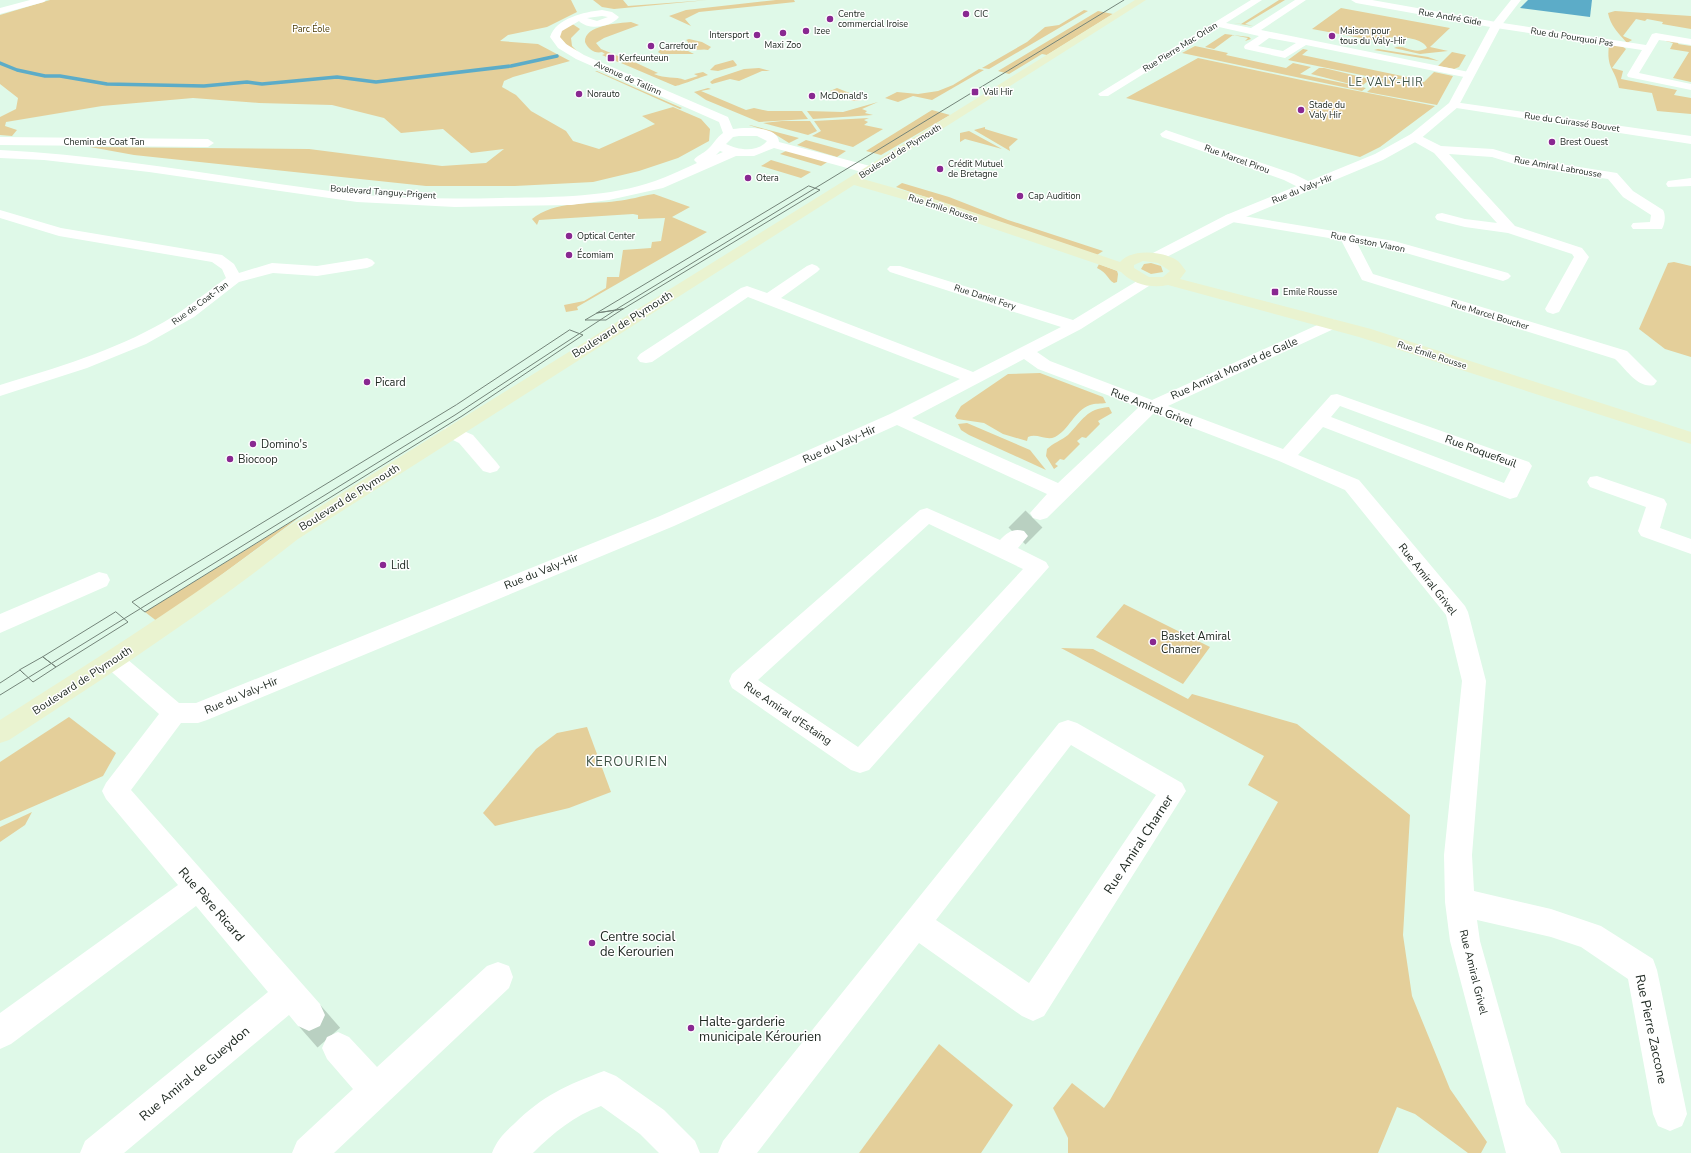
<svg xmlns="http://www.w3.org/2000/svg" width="1691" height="1153" viewBox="0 0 1691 1153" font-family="'Nunito Sans',sans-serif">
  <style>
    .green { fill: #e4cf9a }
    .water { fill: #5cacc8 }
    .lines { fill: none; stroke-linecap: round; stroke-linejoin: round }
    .stream { stroke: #5cacc8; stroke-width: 3.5 }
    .minor-tunnel-far1 { stroke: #b9d0c1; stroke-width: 24; stroke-dasharray: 24 12; stroke-linecap: butt }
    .minor-tunnel { stroke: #b9d0c1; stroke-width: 30; stroke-dasharray: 30 15; stroke-linecap: butt }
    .minor { fill: #fff; fill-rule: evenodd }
    .tertiary { fill: #fff; fill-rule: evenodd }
    .secondary { fill: #eaf3d0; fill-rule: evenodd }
    .tram { stroke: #74857a; stroke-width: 1 }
    .poi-dot { fill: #892891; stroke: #fff; stroke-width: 1.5 }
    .labels { text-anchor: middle; stroke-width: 3; stroke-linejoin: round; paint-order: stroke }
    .far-poi-label { font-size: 9px; fill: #202a23; stroke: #fff; text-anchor: start }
    .far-street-label { font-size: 9px; fill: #202a23; stroke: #fff }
    .far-park-label { font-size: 9px; fill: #4b3a03; stroke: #fff }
    .far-quarter-label { font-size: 11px; letter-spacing: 1px; fill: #3e5345; stroke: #fff }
    .street-label { font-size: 11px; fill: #202a23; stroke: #fff }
    .poi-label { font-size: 11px; fill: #202a23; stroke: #fff; text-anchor: start }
    .quarter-label { font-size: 13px; letter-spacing: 1px; fill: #3e5345; stroke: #fff }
    .near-street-label { font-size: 13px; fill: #202a23; stroke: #fff }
    .near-poi-label { font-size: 13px; fill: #202a23; stroke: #fff; text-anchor: start }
  </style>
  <rect width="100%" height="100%" fill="#dff9e8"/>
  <g class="green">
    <polygon points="50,0 571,0 577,12 547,27 508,35 500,41 538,44 570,61 513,77 504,81 502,87 516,95 531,111 566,131 573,141 599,149 655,124 642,116 673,107 701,119 710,129 709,141 678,158 639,171 593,182 515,186 426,186 134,155 90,147 309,149 442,166 486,163 504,149 471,153 443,129 401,133 384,118 332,105 259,103 193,98 102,106 6,122 5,126 17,130 12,136 0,135 0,117 16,109 18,98 0,84 0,15"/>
    <polygon points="593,0 623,0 628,6 708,0 614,9 602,7"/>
    <polygon points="776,0 794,0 795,2 699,12 685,19 691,26 669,16 686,10"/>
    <polygon points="1279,0 1285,0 1245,24 1253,26 1233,23 1241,24"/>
    <path d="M1341,8L1450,28L1430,47L1448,51L1420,54L1394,48C1403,43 1414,56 1427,48C1423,37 1396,36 1386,38V40L1372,38V40L1312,29Z"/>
    <polygon points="1084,10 1088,11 989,69 982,68 1027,42 1045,27 1059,25"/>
    <polygon points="1098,11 1113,14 1047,55 1042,54 1009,74 998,71"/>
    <path d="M1615,11L1691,16V29L1662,24L1663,22L1647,19L1645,21L1636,19L1623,36L1632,40L1627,43C1619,34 1610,25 1608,13Z"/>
    <path d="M631,22L639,25L604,38L596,43L601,49L628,60L618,62L602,55L605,54L602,52C595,54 588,49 585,42C584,25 619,23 631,22Z"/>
    <polygon points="571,23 580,29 571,38 572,46 578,52 573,51 560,38 560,31"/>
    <polygon points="1225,34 1249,37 1251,39 1245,41 1248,38 1233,35 1214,49 1205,47"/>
    <path d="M689,39L702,42L711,47L708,50C703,48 695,52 692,48C689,46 689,42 686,40Z"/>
    <polygon points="1662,40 1679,42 1678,44 1691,46 1691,82 1673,78 1689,52 1670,49 1673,43"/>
    <path d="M1609,45L1622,46L1626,49L1612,68L1623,71L1621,79L1677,90L1674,95L1691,98V114L1657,111L1652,93L1619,88C1615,68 1606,69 1609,45Z"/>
    <polygon points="1195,46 1228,53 1226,55 1286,68 1293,63 1311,67 1300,74 1366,88 1362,91 1182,53"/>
    <polygon points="661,49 688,51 694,54 661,54 658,52"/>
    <polygon points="1303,49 1308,50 1302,55 1421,80 1376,78 1288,60"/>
    <polygon points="1378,49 1428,57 1439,61 1374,50"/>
    <polygon points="1452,52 1466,55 1459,67 1454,69 1438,66"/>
    <polygon points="1198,58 1306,81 1435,106 1380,147 1360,157 1126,98"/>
    <path d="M630,60L658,73L654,74C665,79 675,76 685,80L698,76L694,74L703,72L708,75C701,77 679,86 675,86L621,63Z"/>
    <polygon points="733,60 737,65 736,66 718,71 710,70 715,65"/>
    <polygon points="759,68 770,71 762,71 739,81 730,79 712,84 710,82 714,79 744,69"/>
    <polygon points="1319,68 1324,68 1370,79 1363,85 1358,86 1311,74"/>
    <polygon points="979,69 984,70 932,100 913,96 898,102 885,98 897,92 918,94 938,91 953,85"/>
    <polygon points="595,71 597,71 682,108 680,109"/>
    <polygon points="1434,72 1453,76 1437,105 1367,92 1382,79 1424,82"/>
    <polygon points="708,88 711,89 701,91 746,110 754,108 768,111 802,111 808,119 759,122 706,100 694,92"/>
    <polygon points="837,88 857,96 862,100 853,101 830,91"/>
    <polygon points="878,102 862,109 867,111 865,113 873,115 813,119 807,111 843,112"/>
    <polygon points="932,110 950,115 881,155 866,151"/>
    <polygon points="869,118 864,120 868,122 864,125 883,129 853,147 812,136 821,131 814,121"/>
    <polygon points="782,121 810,121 817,131 808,135 763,123"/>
    <polygon points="749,125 750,125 799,138 789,143 773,133"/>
    <polygon points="985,127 985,129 1018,139 1009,147 1010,151 974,130"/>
    <polygon points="969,131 1002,149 965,139 960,142 960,133"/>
    <polygon points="806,140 846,151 837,157 797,145"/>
    <polygon points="788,150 829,161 821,166 780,154"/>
    <polygon points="771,160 811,172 801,178 761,166"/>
    <polygon points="902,183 949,197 1008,220 1103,251 1097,255 896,187"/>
    <path d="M654,194L690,207L672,217L707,232L577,307L578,310L566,312L564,305L584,301L606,288L607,277H619L623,250L651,248L652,242L661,241L665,218L638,219V215L633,214L539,220L537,225L532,219C555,200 589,205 617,201C629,200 641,196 654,194Z"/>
    <polygon points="1674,262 1691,266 1691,357 1665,349 1639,329 1668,263"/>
    <polygon points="1151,263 1161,266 1163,272 1151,274 1141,269 1144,264"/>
    <path d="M1099,264L1117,271L1118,274L1117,282L1114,283C1107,279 1108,273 1097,268Z"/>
    <path d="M1040,373L1103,397L1106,403C1101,404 1095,403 1090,405C1074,411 1069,430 1055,437C1046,441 1037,433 1028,437L1027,441L1003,434L984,423L957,419L955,416L961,406L1008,374Z"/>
    <path d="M1109,407L1112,413L1098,421L1100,424L1086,438L1082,437L1077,441L1080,444L1064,460L1060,459L1055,464L1058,466L1054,469L1046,456L1047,449C1053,443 1062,440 1068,435C1083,420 1086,409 1109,407Z"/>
    <polygon points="967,423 1030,450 1046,470 969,435 961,430 958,424"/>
    <polygon points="301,516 158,622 145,612"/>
    <polygon points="1124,604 1210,647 1183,684 1096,637"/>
    <polygon points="1061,648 1093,649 1188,699 1192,694 1297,724 1410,815 1403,935 1412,996 1450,1089 1487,1142 1481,1153 1468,1153 1415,1114 1397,1107 1378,1153 1068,1153 1068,1138 1053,1108 1072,1083 1104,1108 1110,1100 1278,802 1248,785 1264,756"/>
    <polygon points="69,717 116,753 103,776 0,821 0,762"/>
    <polygon points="587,727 611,792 569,808 495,826 483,813 536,749 557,733"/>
    <polygon points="32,812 25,825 0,842 0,827"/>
    <polygon points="939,1044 1013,1105 981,1153 859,1153"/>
  </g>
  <polygon class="water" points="1528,0 1592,0 1590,17 1520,8"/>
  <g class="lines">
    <polyline class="stream" points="0,63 17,70 45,76 60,76 107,84 204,86 247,82 262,84 337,77 376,82 511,66 557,56"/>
    <polyline class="minor-tunnel-far1" points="1017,536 1040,513"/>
    <polyline class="minor-tunnel" points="309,1015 338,1048"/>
    <g class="minor">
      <polygon points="30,0 46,0 44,2 0,14 0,8"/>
      <path d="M1251,0H1262L1226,23L1251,28L1295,0H1306L1261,30L1469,72L1474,75L1469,78L1306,45L1285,58L1245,49L1244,47L1245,45L1259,36L1219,27L1108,96H1100L1098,94ZM1269,38L1296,43L1283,51L1258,46Z"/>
      <polygon points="1351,0 1372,0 1496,22 1646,45 1652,34 1656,33 1691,39 1691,45 1659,40 1639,73 1691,84 1691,90 1628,77 1627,75 1642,50 1496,28 1356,3"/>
      <polygon points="1454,102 1691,136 1691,144 1450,107 1448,105 1450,103"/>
      <path d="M1166,130L1294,174L1312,183L1314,186L1312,189C1302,191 1293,184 1284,180L1162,137L1160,134Z"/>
      <path d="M1415,133L1441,146L1493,149L1523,158L1617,173L1633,191L1663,210C1666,215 1665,224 1662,229H1633L1631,226L1633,223L1650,222L1651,215L1623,197L1608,179L1521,166L1492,157L1449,154L1515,226L1582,248L1589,257L1559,312L1553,314L1547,312L1545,309L1574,257L1572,254L1508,233L1465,227L1437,220L1435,217L1437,214L1442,213L1465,219L1497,223L1434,153L1411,140L1409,137L1411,134Z"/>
      <polygon points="0,137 208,139 214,143 208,147 0,145"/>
      <polygon points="1691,178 1691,186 1668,187 1666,184 1668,181"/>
      <path d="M0,210L61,228L222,255L234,264L239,273L272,263L317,266L367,258L372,260L375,263L372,266L367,268L317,276L273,273L239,282L194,317L146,344L87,368L0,396V385C56,368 113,351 164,322C186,309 206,293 226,278L222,269L212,262L59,236L0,218Z"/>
      <path d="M1231,214L1394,241L1508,273L1511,276L1508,279L1503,281L1392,249L1357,243L1373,274L1627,351L1657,381L1654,385C1638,389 1626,369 1615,359L1362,280L1341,240L1226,221L1224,218L1226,215Z"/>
      <path d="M812,264L817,266L820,269L817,272L781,298L973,372L1061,327L890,272L887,269L890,266H900L1073,320L1142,278H1152L1155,281L1152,284L1081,329L1037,352L1050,361L1152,400L1326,321L1332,319L1338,321L1340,324L1338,327L1168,406L1283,449L1331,395L1337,394L1529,462L1532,466L1517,497L1510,499L1323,427L1298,455L1359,480L1465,606L1468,612L1486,681L1472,855L1474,891L1551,909L1601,926L1653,959L1657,970L1687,1114L1682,1126L1670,1131L1658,1126L1653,1114L1628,979L1581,947L1551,937L1477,920L1480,941L1526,1104L1556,1141L1561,1153H1506L1450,941L1445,902L1444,855L1462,681L1446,615L1345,490L1279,461L1154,413L1047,518L1040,520L1033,518L1030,513L1047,494L897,425L674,526L207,720L198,723H181L131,790L320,1004L325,1015L320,1026L309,1031L298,1026L289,1015L124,1153H80L85,1141L268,992L196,906L11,1044L0,1049V1013L178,885L106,799L102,791L106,783L159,714L105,666L101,660L105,654L113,651L121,654L179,703H196L660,516L890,414L960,379L748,297L652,362L646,363L640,362L637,358L640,354L741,288L747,286L767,293L807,266ZM1024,359L1038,369L1139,407L1058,483L912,418ZM1340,406L1511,469L1504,483L1331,417Z"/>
      <polygon points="452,426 473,435 497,463 500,467 497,471 490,473 483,471 459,443 445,436 443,432 445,428"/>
      <polygon points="1597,476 1664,499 1667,504 1660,528 1691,539 1691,554 1641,536 1638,531 1646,507 1590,487 1587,482 1590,477"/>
      <path d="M927,508L1000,540C1008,532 1013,528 1024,531L1028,536L1018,548L1046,562L1049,567L869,770L860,773L851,770L732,688L729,681L732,674L920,510ZM929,524L1023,569L858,747L758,680Z"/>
      <polygon points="99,572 107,574 110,580 107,586 0,633 0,614"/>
      <path d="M1068,720L1077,723L1182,783L1186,791L1044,1016L1033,1021L1022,1016L919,943L757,1153H718L723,1141L1059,723ZM1071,745L1156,795L1029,983L936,920Z"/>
      <polygon points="498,962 509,966 513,977 509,988 334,1153 292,1153 297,1141 353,1089 327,1059 322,1048 327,1037 338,1032 349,1037 377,1067 487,966"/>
      <path d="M604,1071L616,1076L664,1110L695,1141L700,1153H659L640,1134L601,1106C574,1116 554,1132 533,1153H492C497,1140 504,1133 514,1124C542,1096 567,1085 604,1071Z"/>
    </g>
    <g class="tertiary">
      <polygon points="1511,0 1521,0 1501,26 1458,107 1419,140 1383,160 1236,221 1159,261 1149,261 1147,258 1149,255 1226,215 1375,154 1411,134 1449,103 1491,25"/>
      <path d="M602,10L612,12L619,17C611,27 589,31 579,21L562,31L560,37L566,44L584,55L728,117L733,129C745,127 778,126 779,142L874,167L876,170L869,174L774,148L754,156H736L663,188L609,200L571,205L455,207L357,202L149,172L44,160L0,158V150C120,156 237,180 355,194C403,199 453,199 501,198C550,197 608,198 655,181C669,176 683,169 697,163L694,160C697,155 703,154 707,150C713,145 716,138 723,133L719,122L576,59L558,48L550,37C556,18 584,12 602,10ZM602,16L608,17L597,21L587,18ZM739,136H757L767,141C757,153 738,150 726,144L733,137ZM720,151L723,152L716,155Z"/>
    </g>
    <path class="secondary" d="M1135,0H1146L863,179L937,200L1120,262C1132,248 1164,251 1178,261C1181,264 1183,267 1186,271L1180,279L1371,329L1691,432V444L1359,337L1168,285C1151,289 1133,284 1121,272L927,206L854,185L298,539C206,612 107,676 9,740L0,743V720C96,659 193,598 284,529ZM1143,261L1158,263L1170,271L1163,277H1149L1134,268V265Z"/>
    <g class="tram">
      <polygon points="809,186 820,190 623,309 597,313"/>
      <polygon points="623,309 606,320 585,320 597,313"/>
      <polygon points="570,330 583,335 462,416 145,612 132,602 456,405"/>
      <polygon points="116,612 128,622 56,667 43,657"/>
      <polygon points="43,657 56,667 33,682 20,670"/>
      <polyline points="0,683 20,670 24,674"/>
      <polyline points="0,695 455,415 620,307 1124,0"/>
    </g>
  </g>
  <g class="poi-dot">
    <circle cx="966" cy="14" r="4"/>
    <circle cx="830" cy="19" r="4"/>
    <circle cx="806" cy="31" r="4"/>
    <circle cx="783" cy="33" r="4"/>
    <circle cx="757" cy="35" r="4"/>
    <circle cx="1332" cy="36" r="4"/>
    <circle cx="651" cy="46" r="4"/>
    <rect x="607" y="54" width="8" height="8" rx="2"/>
    <rect x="971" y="88" width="8" height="8" rx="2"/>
    <circle cx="579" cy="94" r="4"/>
    <circle cx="812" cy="96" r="4"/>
    <circle cx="1301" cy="110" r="4"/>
    <circle cx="1552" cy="142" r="4"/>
    <circle cx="940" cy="169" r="4"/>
    <circle cx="748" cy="178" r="4"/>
    <circle cx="1020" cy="196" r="4"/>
    <circle cx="569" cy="236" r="4"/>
    <circle cx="569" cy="255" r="4"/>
    <rect x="1271" y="288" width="8" height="8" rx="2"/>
    <circle cx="367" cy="382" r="4"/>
    <circle cx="253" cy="444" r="4"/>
    <circle cx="230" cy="459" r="4"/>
    <circle cx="383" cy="565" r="4"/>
    <circle cx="1153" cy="642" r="4"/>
    <circle cx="592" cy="943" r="4"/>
    <circle cx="691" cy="1028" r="4"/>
  </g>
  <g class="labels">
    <g class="far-poi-label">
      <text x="838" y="17">Centre<tspan x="838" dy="10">commercial Iroise</tspan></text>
      <text x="974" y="17">CIC</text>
      <text x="814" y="34">Izee</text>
      <text x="1340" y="34">Maison pour<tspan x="1340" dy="10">tous du Valy-Hir</tspan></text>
      <text x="749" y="38" text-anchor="end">Intersport</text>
      <text x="783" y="48" text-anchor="middle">Maxi Zoo</text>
      <text x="659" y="49">Carrefour</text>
      <text x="619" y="61">Kerfeunteun</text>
      <text x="983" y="95">Vali Hir</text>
      <text x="587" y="97">Norauto</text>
      <text x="820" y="99">McDonald's</text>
      <text x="1309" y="108">Stade du<tspan x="1309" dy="10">Valy Hir</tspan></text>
      <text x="1560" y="145">Brest Ouest</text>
      <text x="948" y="167">Crédit Mutuel<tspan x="948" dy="10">de Bretagne</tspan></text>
      <text x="756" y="181">Otera</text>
      <text x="1028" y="199">Cap Audition</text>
      <text x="577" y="239">Optical Center</text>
      <text x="577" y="258">Écomiam</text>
      <text x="1283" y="295">Emile Rousse</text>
    </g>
    <g class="far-street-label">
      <text transform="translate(1450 17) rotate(10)" y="3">Rue André Gide</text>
      <text transform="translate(1572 37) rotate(9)" y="3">Rue du Pourquoi Pas</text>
      <text transform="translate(1180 47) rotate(-32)" y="3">Rue Pierre Mac Orlan</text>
      <text transform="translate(628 78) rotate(24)" y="3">Avenue de Tallinn</text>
      <text transform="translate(1572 122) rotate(8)" y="3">Rue du Cuirassé Bouvet</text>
      <text x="104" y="145">Chemin de Coat Tan</text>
      <text transform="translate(900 151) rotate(-32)" y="3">Boulevard de Plymouth</text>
      <text transform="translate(1237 159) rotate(20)" y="3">Rue Marcel Pirou</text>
      <text transform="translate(1558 167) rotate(10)" y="3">Rue Amiral Labrousse</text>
      <text transform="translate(1302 189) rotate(-22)" y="3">Rue du Valy-Hir</text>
      <text transform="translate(383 192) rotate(4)" y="3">Boulevard Tanguy-Prigent</text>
      <text transform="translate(943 208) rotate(18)" y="3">Rue Émile Rousse</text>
      <text transform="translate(1368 242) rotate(11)" y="3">Rue Gaston Viaron</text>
      <text transform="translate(985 297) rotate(18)" y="3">Rue Daniel Fery</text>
      <text transform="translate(200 303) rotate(-36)" y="3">Rue de Coat-Tan</text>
      <text transform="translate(1490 315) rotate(17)" y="3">Rue Marcel Boucher</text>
      <text transform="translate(1432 355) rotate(18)" y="3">Rue Émile Rousse</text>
    </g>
    <g class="far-park-label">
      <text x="311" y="32">Parc Éole</text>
    </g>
    <g class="far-quarter-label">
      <text x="1386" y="86">LE VALY-HIR</text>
    </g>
    <g class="street-label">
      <text transform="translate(622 324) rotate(-32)" y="4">Boulevard de Plymouth</text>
      <text transform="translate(1234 368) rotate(-24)" y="4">Rue Amiral Morard de Galle</text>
      <text transform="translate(1152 407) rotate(21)" y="4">Rue Amiral Grivel</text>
      <text transform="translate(839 444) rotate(-24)" y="4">Rue du Valy-Hir</text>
      <text transform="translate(1481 451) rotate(20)" y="4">Rue Roquefeuil</text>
      <text transform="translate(349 497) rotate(-32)" y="4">Boulevard de Plymouth</text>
      <text transform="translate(541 571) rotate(-22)" y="4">Rue du Valy-Hir</text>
      <text transform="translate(1428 579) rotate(52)" y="4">Rue Amiral Grivel</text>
      <text transform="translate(82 680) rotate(-33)" y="4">Boulevard de Plymouth</text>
      <text transform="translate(241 695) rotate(-23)" y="4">Rue du Valy-Hir</text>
      <text transform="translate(788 713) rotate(34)" y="4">Rue Amiral d'Estaing</text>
      <text transform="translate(1474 972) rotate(76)" y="4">Rue Amiral Grivel</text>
    </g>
    <g class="poi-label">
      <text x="375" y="386">Picard</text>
      <text x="261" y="448">Domino's</text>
      <text x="238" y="463">Biocoop</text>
      <text x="391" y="569">Lidl</text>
      <text x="1161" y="640">Basket Amiral<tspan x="1161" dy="13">Charner</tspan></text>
    </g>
    <g class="quarter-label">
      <text x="627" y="766">KEROURIEN</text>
    </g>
    <g class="near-street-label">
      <text transform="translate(1138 844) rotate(-57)" y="5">Rue Amiral Charner</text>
      <text transform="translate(212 904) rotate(49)" y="5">Rue Père Ricard</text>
      <text transform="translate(1652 1029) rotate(78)" y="5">Rue Pierre Zaccone</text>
      <text transform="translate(194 1073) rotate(-40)" y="5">Rue Amiral de Gueydon</text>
    </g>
    <g class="near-poi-label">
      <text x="600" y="941">Centre social<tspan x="600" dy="15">de Kerourien</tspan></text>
      <text x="699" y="1026">Halte-garderie<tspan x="699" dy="15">municipale Kérourien</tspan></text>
    </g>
  </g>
</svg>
